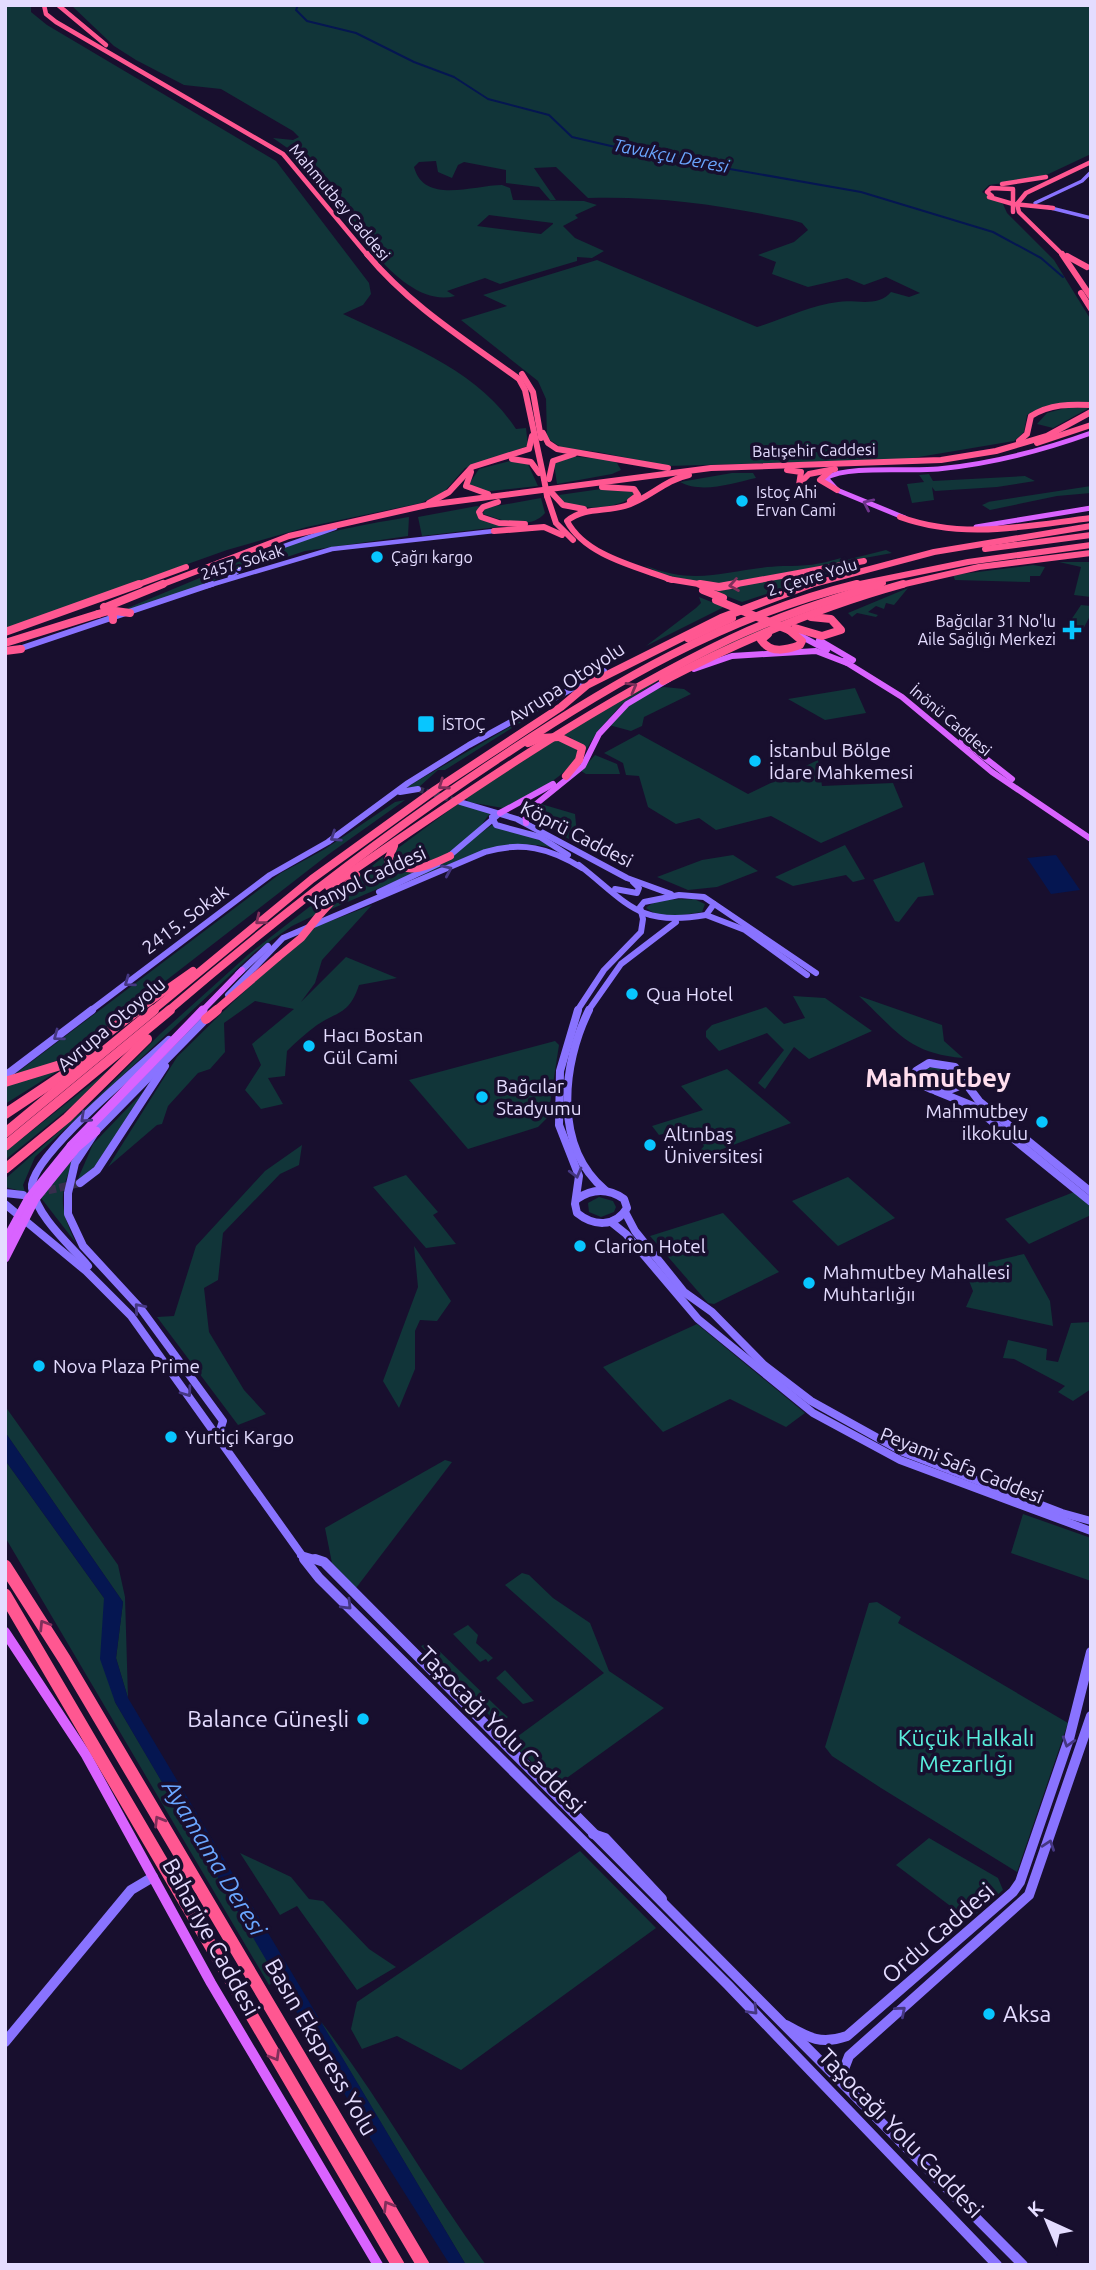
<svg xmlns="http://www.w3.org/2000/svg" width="1096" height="2270" viewBox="0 0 1096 2270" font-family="Ubuntu,sans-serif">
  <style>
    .green { fill: #113539; fill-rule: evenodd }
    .water { fill: #051651 }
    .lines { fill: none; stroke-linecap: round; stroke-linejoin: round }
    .stream { stroke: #051651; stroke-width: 2 }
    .secondary-tunnel-far1 { stroke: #372e4d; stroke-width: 6; stroke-dasharray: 6 2.5; stroke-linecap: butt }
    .secondary-tunnel { stroke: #372e4d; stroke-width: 8; stroke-dasharray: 8 3.5; stroke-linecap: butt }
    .secondary-far4 { stroke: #8973ff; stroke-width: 3.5 }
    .secondary-far3 { stroke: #8973ff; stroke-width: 4.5 }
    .secondary-far2 { stroke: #8973ff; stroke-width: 6 }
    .secondary-far1 { stroke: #8973ff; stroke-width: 8 }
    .secondary { stroke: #8973ff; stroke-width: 10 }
    .primary-far3 { stroke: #d963ff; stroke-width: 5 }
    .primary-far2 { stroke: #d963ff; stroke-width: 6 }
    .primary-far1 { stroke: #d963ff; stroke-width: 9 }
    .primary { stroke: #d963ff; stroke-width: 10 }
    .highway-far4 { stroke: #ff5791; stroke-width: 4.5 }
    .highway-far3 { stroke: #ff5791; stroke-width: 6 }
    .highway-far2 { stroke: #ff5791; stroke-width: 8 }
    .highway-far1 { stroke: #ff5791; stroke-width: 10 }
    .highway { stroke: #ff5791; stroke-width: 13 }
    .primary-bridge { stroke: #d963ff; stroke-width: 9 }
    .highway-bridge-far2 { stroke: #ff5791; stroke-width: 4.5 }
    .highway-bridge-far1 { stroke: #ff5791; stroke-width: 6 }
    .highway-bridge { stroke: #ff5791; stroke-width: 8 }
    .oneway { stroke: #6f358c }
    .oneway2 { stroke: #802f5b }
    .oneway3 { stroke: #453782 }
    .poi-dot { fill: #08c6ff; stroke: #180f2e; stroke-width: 2.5 }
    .labels { text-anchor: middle; stroke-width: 7; stroke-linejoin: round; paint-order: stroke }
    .far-street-label { font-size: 16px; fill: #e4dcff; stroke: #180f2e }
    .far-poi-label { font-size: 16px; fill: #e4dcff; stroke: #180f2e; text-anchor: start }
    .far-water-label { font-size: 18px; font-style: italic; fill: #6aa6ff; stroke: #180f2e }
    .street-label { font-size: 19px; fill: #e4dcff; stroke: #180f2e }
    .poi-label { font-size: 19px; fill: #e4dcff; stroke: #180f2e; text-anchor: start }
    .near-poi-label { font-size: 23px; fill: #e4dcff; stroke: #180f2e; text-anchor: end }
    .near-street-label { font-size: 23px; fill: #e4dcff; stroke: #180f2e }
    .near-park-label { font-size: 23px; fill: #59eedc; stroke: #180f2e }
    .near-water-label { font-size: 24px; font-style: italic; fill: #6aa6ff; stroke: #180f2e }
    .district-label { font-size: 26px; font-weight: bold; fill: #ffdeee; stroke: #180f2e }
  </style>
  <rect width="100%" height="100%" fill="#180f2e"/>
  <g class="green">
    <path d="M5,5H31V12L47,25L276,161L369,283L371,294L363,305L343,314C405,344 477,369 516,429L526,428L528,446L465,468L444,492L421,503L307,527L227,550L5,629Z"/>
    <path d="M71,5H1091V154L1040,178L989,185L982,192L1003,204L1007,213L1054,260L1091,320V404L1034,411L1027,415L1024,432L1014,441L907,459L668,466L598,452L562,448L547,438L546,399L538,381L461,320L507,306L483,295L597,260L757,327C783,319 811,305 838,302C855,299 878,308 891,292L909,297L920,293L886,277L864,285L847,278L808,287L772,274L776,262L758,255L794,242L808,230L802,223L792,220C720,205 661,196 588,198L556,167L534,168L556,200H550L539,187L506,183V170L464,162L458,165L452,178L438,172L436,161L419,162L414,167C424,205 474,185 502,185L510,188L513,200L584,201L597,205L575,215L578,218L563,226L575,238L604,251L592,258L577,257V261L500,284L485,278L447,291L455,296C408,309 357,235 339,200L342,192H334L331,197L296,154L273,138L293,140L299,137L293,131L221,89L184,85L136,60L114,46ZM489,215L553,223V224L541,234L477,226Z"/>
    <polygon points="1065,408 1089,408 1053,428 1037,424 1047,413"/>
    <polygon points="570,456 611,460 617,463 621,470 612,474 557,484 554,464"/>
    <polygon points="514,460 528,464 538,486 481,492 469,484 479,469"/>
    <path d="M732,473H753L756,478C733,483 702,494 680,482Z"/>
    <polygon points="929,474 933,481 1025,476 1035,481 997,487 935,491 932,487 934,500 912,503 907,484 924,482 919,475"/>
    <polygon points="1091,486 1091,493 1057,496 990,510 982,505 989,502 981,503"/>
    <path d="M608,488L633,491L634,496C615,510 585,509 564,504L559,495Z"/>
    <path d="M541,498L545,513C530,531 501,520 483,514L485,508Z"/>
    <polygon points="477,506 481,507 477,514 515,525 422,536 418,517"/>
    <path d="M409,517L408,536L305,551L272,562L261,560C287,537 373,523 409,517Z"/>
    <path d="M886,550L892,553L716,585L663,575L644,565C699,588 729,568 783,566C806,566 818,565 841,558L846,560Z"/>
    <polygon points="257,554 225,577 130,610 118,612"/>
    <polygon points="1059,562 1091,562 1091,597 1074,595 1081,567"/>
    <polygon points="854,565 742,602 708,589"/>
    <polygon points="1033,565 1045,567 1040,576 1030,576 1030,582 955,580 953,575"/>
    <polygon points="891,584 697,660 658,681 622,704 597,732 586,750 570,737 558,734 717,646 851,595"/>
    <polygon points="908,588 894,605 886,603 884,609 876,606 868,612 878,615 876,617 857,613 852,617 848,613"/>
    <polygon points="699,597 724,607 646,646 696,608 701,603"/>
    <polygon points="1081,605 1091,606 1091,614 1080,635 1063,632"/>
    <path d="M664,687L684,689L691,694L644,717L642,726L631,731L609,725C624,708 643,692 664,687Z"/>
    <polygon points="855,688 866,713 825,720 788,699"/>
    <polygon points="566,694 445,770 438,770 419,787 407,787"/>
    <polygon points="639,734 748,794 818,760 822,786 893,783 903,807 821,843 771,816 716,830 699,818 676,824 648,807 639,776 626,775 623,763 604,753"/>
    <path d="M557,739L576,747L578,756C561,781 529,796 503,808L468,802L466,798Z"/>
    <polygon points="595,755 617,764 620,774 586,774 581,771"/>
    <polygon points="405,800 329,854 65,1059 10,1078 281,873 325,849 395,802"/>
    <path d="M459,803L491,813C485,818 483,825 477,830C457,848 417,881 391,857L394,851Z"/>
    <polygon points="541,804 575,814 578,844 529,817 530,812"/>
    <path d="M492,825L529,835L554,848C502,836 463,858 417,879Z"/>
    <polygon points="845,845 865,879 853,882 846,875 793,886 775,877"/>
    <polygon points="733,855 758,871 717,887 688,890 657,877 702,860"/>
    <polygon points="383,857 384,861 419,871 329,910 351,883"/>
    <polygon points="924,862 934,895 918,897 899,922 895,921 873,880"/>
    <polygon points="340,883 315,915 292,926 256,951 35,1157 23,1185 25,1192 5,1187 5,1179 96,1099 160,1034 249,954"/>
    <path d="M694,899L705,904L702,912L662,918L646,908C657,897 679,900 694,899Z"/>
    <path d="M372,905L322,960L315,983L301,1002L346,957L397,978L359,985C349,1015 338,1011 317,1025C306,1033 296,1042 287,1051L285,1076L268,1078L283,1104L261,1109L245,1090L261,1065L252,1044L294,1009L255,1001L224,1023L225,1052L210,1069L198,1073L168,1106L162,1124L157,1125L108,1167L177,1057L233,1002L315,927Z"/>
    <polygon points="793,996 825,998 872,1031 809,1059 794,1047 765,1089 758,1083 784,1050 767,1033 719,1051 706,1037 706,1031 712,1025 766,1007 784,1024 805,1018"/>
    <path d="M859,996L942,1025L944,1041L963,1058C907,1053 897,1031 859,996Z"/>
    <polygon points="555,1041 559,1045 548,1117 538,1127 468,1149 409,1080"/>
    <polygon points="935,1067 953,1074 953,1083 938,1087 927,1084 921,1075 925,1069"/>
    <polygon points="111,1068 73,1105 5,1160 5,1152"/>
    <polygon points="61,1069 5,1104 5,1085"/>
    <polygon points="727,1069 791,1123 691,1161 704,1146 693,1132 675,1138 670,1132 659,1135 652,1126 703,1110 681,1086"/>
    <polygon points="144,1091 95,1166 77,1181 93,1144"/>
    <polygon points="302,1145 299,1165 280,1174 223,1233 218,1280 204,1288 209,1332 244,1390 266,1414 238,1425 157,1317 174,1316 196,1246 265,1171"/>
    <path d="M76,1155C59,1192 58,1206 76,1243L41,1198Z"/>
    <polygon points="406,1175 438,1212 433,1215 456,1244 426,1248 373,1187"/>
    <polygon points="848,1177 895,1218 838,1246 792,1201"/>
    <polygon points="1074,1192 1091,1206 1091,1215 1029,1244 1005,1219"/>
    <polygon points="599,1197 613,1201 616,1207 614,1212 601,1217 589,1212 588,1203"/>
    <polygon points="723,1213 779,1272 714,1304 708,1303 650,1236"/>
    <polygon points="414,1246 451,1301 437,1321 420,1320 415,1331 415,1369 399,1408 383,1381 418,1287"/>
    <polygon points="1024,1254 1050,1301 1053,1326 966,1307 973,1291 964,1268"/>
    <polygon points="1091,1322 1091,1389 1073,1401 1058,1392 1065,1386 1014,1359 1003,1358 1008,1340 1047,1349 1046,1360 1058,1362 1071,1323"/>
    <polygon points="697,1324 805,1413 786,1427 730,1399 663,1432 603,1367"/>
    <polygon points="5,1406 118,1565 125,1597 128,1698 116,1658 123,1602 5,1432"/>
    <polygon points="5,1460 104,1598 115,1702 278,1979 269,1985 5,1537"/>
    <polygon points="445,1460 452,1462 356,1588 332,1563 325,1528"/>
    <polygon points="1023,1514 1091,1538 1091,1581 1011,1553"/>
    <polygon points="522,1573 529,1575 553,1598 590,1623 609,1671 664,1708 557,1785 510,1742 604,1673 505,1585"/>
    <polygon points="877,1602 901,1617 898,1623 1068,1723 1017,1872 881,1788 832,1756 825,1747 869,1603"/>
    <polygon points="468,1625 478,1635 476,1643 493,1658 488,1662 486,1659 480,1662 453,1634"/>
    <polygon points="430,1642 500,1710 508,1717 498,1724 421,1646"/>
    <polygon points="505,1670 534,1701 523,1704 496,1678"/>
    <polygon points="929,1838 998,1878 1003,1890 969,1920 896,1865"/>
    <polygon points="580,1851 656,1928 461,2070 397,2036 362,2049 351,2029 357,2002"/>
    <polygon points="240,1853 291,1877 309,1899 323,1901 369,1949 396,1967 357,1990 297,1906 280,1915"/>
    <path d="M319,2019C380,2098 427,2185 486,2265H466Z"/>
  </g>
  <g class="water">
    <polygon points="1056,855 1080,890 1051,894 1027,858"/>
    <polygon points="5,1432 123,1602 116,1658 128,1698 466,2265 450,2265 375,2146 115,1702 100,1659 104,1598 5,1460"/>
  </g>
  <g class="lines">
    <polyline class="stream" points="298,5 296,10 307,21 356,33 414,62 454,77 488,99 549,115 572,137 650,155 861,192 993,232 1041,258 1063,277"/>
    <polyline class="secondary-tunnel-far1" points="418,789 460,802"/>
    <polyline class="secondary-tunnel" points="37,1193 80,1183"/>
    <g class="secondary-far4">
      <polyline points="1035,203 1082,181 1091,172"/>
      <polyline points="1047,207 1091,218"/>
    </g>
    <g class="secondary-far3">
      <polyline points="230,577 261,554 335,528"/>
      <polyline points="207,586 332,549 494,531"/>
    </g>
    <g class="secondary-far2">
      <polyline points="16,650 212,584"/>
      <polyline points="400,792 418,789"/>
      <polyline points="460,802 517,819 627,878 671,894"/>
      <polyline points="492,817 496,825 540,837 568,855"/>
      <polyline points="448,857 500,813"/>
      <path d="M579,865C629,904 638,927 706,915L714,904"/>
      <polyline points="615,889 637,893 639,888 633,882"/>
      <polyline points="379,892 438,864"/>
      <polyline points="706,915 745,930 807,975"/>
      <polyline points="238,974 268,946"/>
      <path d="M228,995L283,938L485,852C521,841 550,848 582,868"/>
      <polyline points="90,1011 270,875 328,842 408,783 469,745 604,671"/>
      <polyline points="577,1011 604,970 641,932 643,919 640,907 644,902 679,895 704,897 816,973"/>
      <polyline points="588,1011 621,964 676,922"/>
    </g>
    <g class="secondary-far1">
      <path d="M589,1010C562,1064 553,1146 605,1190"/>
      <polyline points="208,1017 96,1131 75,1163 68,1193 68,1214 83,1246 141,1309 223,1421 218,1436"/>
      <path d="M929,1063L955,1067L964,1078L961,1085C945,1094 928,1093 916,1078V1071Z"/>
      <polyline points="5,1076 92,1010"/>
      <polyline points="964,1081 979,1101 1091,1192"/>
      <polyline points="936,1091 973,1106 1091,1202"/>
      <polyline points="80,1183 97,1170 165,1066"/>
      <polyline points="5,1193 23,1195"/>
      <path d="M577,1199C593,1188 608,1188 624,1199L627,1208C615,1228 593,1226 577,1213L575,1204L579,1176L559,1125L560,1071L578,1010"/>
      <polyline points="5,1204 86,1271 131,1316 306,1561"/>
      <polyline points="625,1212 635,1231 684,1292 712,1312 764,1365 811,1401 903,1452 1062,1513 1091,1521"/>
      <polyline points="611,1222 626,1234 698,1319 813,1413 900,1460 1091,1531"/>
      <path d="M88,1266C69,1244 37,1217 32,1188C28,1158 143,1064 169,1040"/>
      <polyline points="301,1555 321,1561"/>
    </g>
    <g class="secondary">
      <polyline points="304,1559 319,1578 728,1985 997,2265"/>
      <polyline points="315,1559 324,1562 1023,2265"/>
      <polyline points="593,1834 605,1838 662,1899"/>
      <path d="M786,2025C809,2038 821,2045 847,2036L1013,1892L1020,1882L1069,1739L1091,1652"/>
      <polyline points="5,2042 131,1890 153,1877"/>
      <polyline points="848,2088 844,2069 849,2056 1029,1895 1091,1716"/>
    </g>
    <g class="primary-far3">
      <path d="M905,518L837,490L826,478C848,465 910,472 938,469C991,464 1041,451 1091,433"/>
      <polyline points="976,527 1091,508"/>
    </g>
    <g class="primary-far2">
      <polyline points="795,633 827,650"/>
      <polyline points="819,640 853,660"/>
      <polyline points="844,661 902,697 992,772 1091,839"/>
      <polyline points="694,669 732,656 816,651 847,663"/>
      <polyline points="962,740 1012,779"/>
      <polyline points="500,813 553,784"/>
      <polyline points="526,823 525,813 583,766 599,734 627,704 669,679"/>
      <polyline points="202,1011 242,970"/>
    </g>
    <g class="primary-far1">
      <polyline points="71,1146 203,1010"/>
      <polyline points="77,1147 96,1131"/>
    </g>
    <polyline class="primary" points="5,1632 86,1755 211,1983 378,2265"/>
    <g class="highway-far4">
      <polyline points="44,5 46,14 56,22 283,154 368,256"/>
      <polyline points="58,5 106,45"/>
      <polyline points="1002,184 1046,177"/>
      <polyline points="992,196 987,192 991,188 1013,189 1013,212"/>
      <polyline points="1064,256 1019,212 1017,204 1026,193 1091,162"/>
    </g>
    <g class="highway-far3">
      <path d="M367,254C409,305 467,341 519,379L525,390L544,479"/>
      <polyline points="1062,254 1091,297"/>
      <polyline points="1067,256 1087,267"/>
      <polyline points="1081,293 1091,309"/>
      <polyline points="522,374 533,392 541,438"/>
      <polyline points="543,433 548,443 557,449 668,468"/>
      <path d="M1019,441L1027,434L1031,416C1050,404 1070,404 1091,405"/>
      <polyline points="1037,443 1091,425"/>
      <polyline points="512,459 531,462 539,473"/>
      <polyline points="787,470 801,472 799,485"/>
      <polyline points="830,471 820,480 837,490"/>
      <polyline points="471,472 466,486 488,494"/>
      <polyline points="549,479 553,461 574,454"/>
      <polyline points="801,482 809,474 835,469"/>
      <polyline points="602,487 634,489 638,495 630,501"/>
      <polyline points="552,493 563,505 584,509"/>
      <polyline points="547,496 556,523 573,540"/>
      <polyline points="498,502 483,507 479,512 481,517 499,523 525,524"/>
      <polyline points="429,503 449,492 472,467 529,449 532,436"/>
      <path d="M900,517C964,540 1025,526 1091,518"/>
      <polyline points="494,531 544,527 562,535"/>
      <polyline points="985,549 1091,535"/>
      <polyline points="668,579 711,586"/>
      <path d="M672,580C638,567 585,556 567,521C584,507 605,512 625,506C649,499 664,480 689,475"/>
      <polyline points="134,586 186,567"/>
      <polyline points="158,586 289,536 427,505 711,468 941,460 996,451 1047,436 1091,412"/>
      <polyline points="726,586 864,561"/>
      <polyline points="806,586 934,552 1091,526"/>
      <polyline points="850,586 968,562 1091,545"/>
      <polyline points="874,586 883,583"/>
      <polyline points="896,586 979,567 1091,553"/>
    </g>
    <g class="highway-far2">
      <polyline points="700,584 719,587 736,584"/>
      <polyline points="703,590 723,598"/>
      <polyline points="104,607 113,615 113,620"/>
      <polyline points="106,607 163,584"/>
      <polyline points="108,610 130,613"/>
      <polyline points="795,628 822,636 841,630 831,619 811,617"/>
      <polyline points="5,632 139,584"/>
      <path d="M768,634L761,640C771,654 786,650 800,645L802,641L789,630"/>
      <polyline points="688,638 732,618"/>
      <polyline points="5,643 98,614"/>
      <polyline points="5,651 21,649"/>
      <path d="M663,681C740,641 819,607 903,584"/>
      <polyline points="559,737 582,748 579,760 566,776"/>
      <path d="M394,846L388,860C408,876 429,866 450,856"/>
      <path d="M329,887C459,798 588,707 730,639C779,616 829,600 880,584"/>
      <polyline points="321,913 356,875"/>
      <polyline points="136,1011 193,971"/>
      <polyline points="152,1011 312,879 435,790 561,707 587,685 721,618 811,584"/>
      <path d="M168,1011C274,920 384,834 501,757C612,683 726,616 857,584"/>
      <polyline points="215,1011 278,957"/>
    </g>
    <g class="highway-far1">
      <polyline points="206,1019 217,1010"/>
      <polyline points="5,1082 67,1063 138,1010"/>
      <polyline points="5,1114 98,1052"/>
      <polyline points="5,1133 154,1010"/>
      <polyline points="5,1146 170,1010"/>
      <polyline points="5,1169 67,1118 147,1039"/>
    </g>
    <g class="highway">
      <polyline points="5,1566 65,1660 423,2265"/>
      <polyline points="5,1595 398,2265"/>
    </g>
    <g class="primary-bridge">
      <polyline points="5,1242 29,1198 71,1146"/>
      <polyline points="5,1258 35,1199 77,1147"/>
    </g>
    <polyline class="highway-bridge-far2" points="989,197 1013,204 1053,208"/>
    <polyline class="highway-bridge-far1" points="544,479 547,496"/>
    <g class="highway-bridge">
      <polyline points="716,600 789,630"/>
      <polyline points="98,614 112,610"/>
      <polyline points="528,743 540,738 559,737"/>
      <polyline points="278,957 301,938 321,913"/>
    </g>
  </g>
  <defs><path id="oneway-chevron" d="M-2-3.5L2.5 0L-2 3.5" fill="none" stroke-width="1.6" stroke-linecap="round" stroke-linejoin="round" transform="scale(1.75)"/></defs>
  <use class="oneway" href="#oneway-chevron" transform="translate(868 504) rotate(-155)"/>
  <g class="oneway2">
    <use href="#oneway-chevron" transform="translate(734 585) rotate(171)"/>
    <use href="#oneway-chevron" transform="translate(632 687) rotate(-29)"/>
    <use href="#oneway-chevron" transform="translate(443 785) rotate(145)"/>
    <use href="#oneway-chevron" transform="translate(260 920) rotate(141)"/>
    <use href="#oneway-chevron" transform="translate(44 1625) rotate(-122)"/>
    <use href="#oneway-chevron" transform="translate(159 1821) rotate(-121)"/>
    <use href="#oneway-chevron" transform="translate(275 2056) rotate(60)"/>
    <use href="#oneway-chevron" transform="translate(388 2206) rotate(-121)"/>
  </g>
  <g class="oneway3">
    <use href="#oneway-chevron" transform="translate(335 837) rotate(146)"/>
    <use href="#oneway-chevron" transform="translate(447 870) rotate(-24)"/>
    <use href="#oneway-chevron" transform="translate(129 982) rotate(144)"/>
    <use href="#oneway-chevron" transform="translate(58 1036) rotate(143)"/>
    <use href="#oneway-chevron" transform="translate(85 1118) rotate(137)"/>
    <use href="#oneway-chevron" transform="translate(576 1173) rotate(75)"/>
    <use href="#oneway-chevron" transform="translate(139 1308) rotate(-131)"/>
    <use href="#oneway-chevron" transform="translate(187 1392) rotate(54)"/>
    <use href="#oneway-chevron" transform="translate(347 1605) rotate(45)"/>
    <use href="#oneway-chevron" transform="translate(1068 1742) rotate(107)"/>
    <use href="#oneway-chevron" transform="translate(1049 1845) rotate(-71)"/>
    <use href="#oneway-chevron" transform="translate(753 2010) rotate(46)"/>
    <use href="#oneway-chevron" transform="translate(901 2011) rotate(-41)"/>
  </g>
  <g class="poi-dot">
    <circle cx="742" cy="501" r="7"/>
    <circle cx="377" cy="557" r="7"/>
    <path d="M1068.5 619.5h7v7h7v7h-7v7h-7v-7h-7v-7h7z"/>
    <rect x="417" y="715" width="18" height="18" rx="3.5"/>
    <circle cx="755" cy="761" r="7"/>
    <circle cx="632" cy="994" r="7"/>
    <circle cx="309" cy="1046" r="7"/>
    <circle cx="482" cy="1097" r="7"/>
    <circle cx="1042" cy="1122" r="7"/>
    <circle cx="650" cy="1145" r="7"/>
    <circle cx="580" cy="1246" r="7"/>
    <circle cx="809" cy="1283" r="7"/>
    <circle cx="39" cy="1366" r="7"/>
    <circle cx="171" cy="1437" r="7"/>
    <circle cx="363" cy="1719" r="7"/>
    <circle cx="989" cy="2014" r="7"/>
  </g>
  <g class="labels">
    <g class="far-street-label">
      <text transform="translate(340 202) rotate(50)" y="6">Mahmutbey Caddesi</text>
      <text transform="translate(814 450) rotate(-1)" y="6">Batışehir Caddesi</text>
      <text transform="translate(242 562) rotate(-17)" y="6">2457. Sokak</text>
      <text transform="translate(812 577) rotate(-17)" y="6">2. Çevre Yolu</text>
      <text transform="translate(951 720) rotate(40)" y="6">İnönü Caddesi</text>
    </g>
    <g class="far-poi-label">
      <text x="756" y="498">Istoç Ahi<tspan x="756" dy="18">Ervan Cami</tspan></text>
      <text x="391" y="563">Çağrı kargo</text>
      <text x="1056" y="627" text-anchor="end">Bağcılar 31 No'lu<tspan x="1056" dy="18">Aile Sağlığı Merkezi</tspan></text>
      <text x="442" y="730">İSTOÇ</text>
    </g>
    <g class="far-water-label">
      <text transform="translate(671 156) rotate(11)" y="6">Tavukçu Deresi</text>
    </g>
    <g class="street-label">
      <text transform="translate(566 683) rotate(-33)" y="7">Avrupa Otoyolu</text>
      <text transform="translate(577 834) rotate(27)" y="7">Köprü Caddesi</text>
      <text transform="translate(367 878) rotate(-25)" y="7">Yanyol Caddesi</text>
      <text transform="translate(185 919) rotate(-37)" y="7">2415. Sokak</text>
      <text transform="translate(111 1024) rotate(-40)" y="7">Avrupa Otoyolu</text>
      <text transform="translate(962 1465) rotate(22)" y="7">Peyami Safa Caddesi</text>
    </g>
    <g class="poi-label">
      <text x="769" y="757">İstanbul Bölge<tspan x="769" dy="22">İdare Mahkemesi</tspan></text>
      <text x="646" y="1001">Qua Hotel</text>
      <text x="323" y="1042">Hacı Bostan<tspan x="323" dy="22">Gül Cami</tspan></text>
      <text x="496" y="1093">Bağcılar<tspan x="496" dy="22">Stadyumu</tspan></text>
      <text x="1028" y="1118" text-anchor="end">Mahmutbey<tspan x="1028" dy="22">ilkokulu</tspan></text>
      <text x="664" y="1141">Altınbaş<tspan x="664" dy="22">Üniversitesi</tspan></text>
      <text x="594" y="1253">Clarion Hotel</text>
      <text x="823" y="1279">Mahmutbey Mahallesi<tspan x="823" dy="22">Muhtarlığıı</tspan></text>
      <text x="53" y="1373">Nova Plaza Prime</text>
      <text x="185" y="1444">Yurtiçi Kargo</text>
    </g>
    <g class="near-poi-label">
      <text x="349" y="1727">Balance Güneşli</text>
      <text x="1003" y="2022" text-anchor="start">Aksa</text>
    </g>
    <g class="near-street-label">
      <text transform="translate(502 1730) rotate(45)" y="8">Taşocağı Yolu Caddesi</text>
      <text transform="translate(938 1933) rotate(-41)" y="8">Ordu Caddesi</text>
      <text transform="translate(211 1937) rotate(61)" y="8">Bahariye Caddesi</text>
      <text transform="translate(321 2047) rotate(60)" y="8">Basın Ekspress Yolu</text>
      <text transform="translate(901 2133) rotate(46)" y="8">Taşocağı Yolu Caddesi</text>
    </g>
    <g class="near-park-label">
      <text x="966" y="1746">Küçük Halkalı<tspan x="966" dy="26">Mezarlığı</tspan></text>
    </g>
    <g class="near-water-label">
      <text transform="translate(214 1858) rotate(59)" y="8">Ayamama Deresi</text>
    </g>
    <g class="district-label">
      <text x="938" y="1087">Mahmutbey</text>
    </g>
  </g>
  <rect width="1096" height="2270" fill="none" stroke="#e4dcff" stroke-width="14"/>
  <g transform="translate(1047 2221) rotate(316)" stroke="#180f2e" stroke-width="5" paint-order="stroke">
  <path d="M0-5L12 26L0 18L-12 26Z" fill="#e4dcff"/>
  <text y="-10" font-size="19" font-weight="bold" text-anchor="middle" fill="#e4dcff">K</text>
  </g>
</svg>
